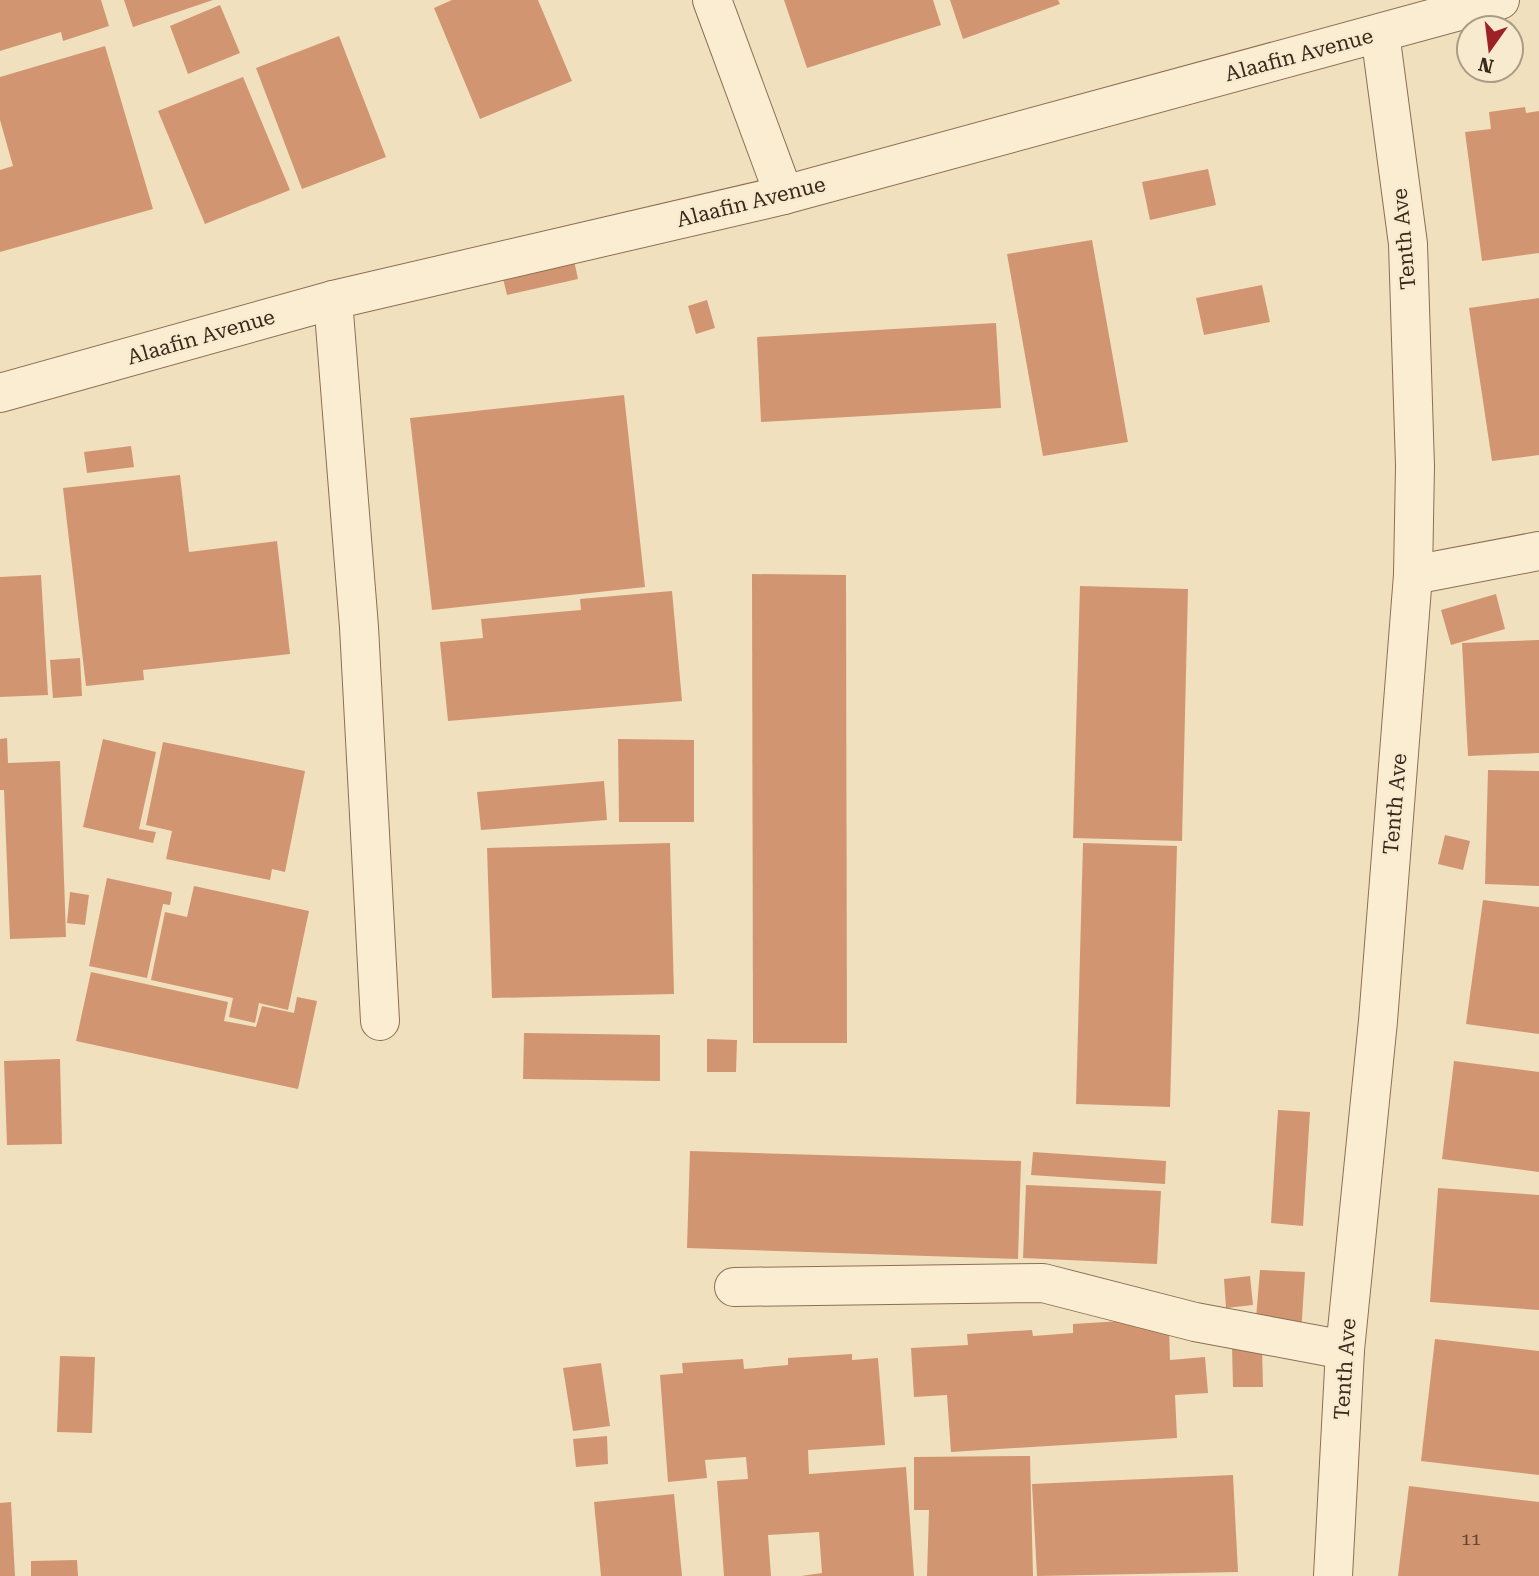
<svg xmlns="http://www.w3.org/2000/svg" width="1539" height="1576" viewBox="0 0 1539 1576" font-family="'Roboto Serif',serif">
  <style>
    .building { fill: #d29571 }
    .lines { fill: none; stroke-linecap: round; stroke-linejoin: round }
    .minor-casing { stroke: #8b6f55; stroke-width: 40 }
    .minor { stroke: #fbedd2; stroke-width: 38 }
    .labels { text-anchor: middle; stroke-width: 5; stroke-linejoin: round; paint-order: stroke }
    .number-label { font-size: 18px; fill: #5f4330 }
    .street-label { font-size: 21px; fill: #39281b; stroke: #f8eace }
  </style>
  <rect width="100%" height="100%" fill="#f1e0be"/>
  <g class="building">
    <polygon points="0,0 101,0 109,26 63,41 61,32 0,51"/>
    <polygon points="124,0 213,0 133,27"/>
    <polygon points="452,0 538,0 572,81 480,119 434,8"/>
    <polygon points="784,0 933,0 941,25 807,68"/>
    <polygon points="950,0 1058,0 1060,4 963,39"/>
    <polygon points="220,5 240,53 188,74 170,26"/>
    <polygon points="339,36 386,157 302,189 256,68"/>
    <polygon points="105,46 153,209 0,252 0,170 13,166 0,120 0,77"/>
    <polygon points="243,77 290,190 205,224 158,111"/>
    <polygon points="1525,107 1526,113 1539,111 1539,253 1482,261 1465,132 1491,129 1489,112"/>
    <polygon points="1208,169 1216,205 1150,220 1142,182"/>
    <polygon points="1092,240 1128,442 1043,456 1007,254"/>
    <polygon points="572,251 578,279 507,295 500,266"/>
    <polygon points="1262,285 1270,322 1204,335 1196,298"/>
    <polygon points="1539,298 1539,455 1492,461 1469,308"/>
    <polygon points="707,300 715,328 696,334 688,306"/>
    <polygon points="996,323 1001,408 761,422 757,337"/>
    <polygon points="624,395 645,587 432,610 410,418"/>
    <polygon points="131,446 134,467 87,473 84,452"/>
    <polygon points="180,475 189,552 277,541 290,654 143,670 144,680 86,686 63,488"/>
    <polygon points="752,574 846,575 847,1043 753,1043"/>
    <polygon points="41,575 48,695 0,697 0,577"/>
    <polygon points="1080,586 1188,589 1182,841 1073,838"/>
    <polygon points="672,591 682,701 448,721 440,642 483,638 481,619 581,610 580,599"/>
    <polygon points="1496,594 1505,629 1451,645 1441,610"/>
    <polygon points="1539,640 1539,753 1468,756 1462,643"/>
    <polygon points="80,658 82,696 53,698 50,660"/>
    <polygon points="7,738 8,763 60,761 66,937 10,939 4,790 0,790 0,739"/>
    <polygon points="103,739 156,752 139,829 156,832 153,843 83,827"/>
    <polygon points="618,739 694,740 694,822 619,822"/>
    <polygon points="163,742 305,771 285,872 272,869 270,880 166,859 172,831 146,825"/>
    <polygon points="1488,770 1539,771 1539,886 1485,884"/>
    <polygon points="604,781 607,820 481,830 477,792"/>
    <polygon points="1445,835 1470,841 1463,870 1438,864"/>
    <polygon points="670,843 674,994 492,998 487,848"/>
    <polygon points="1083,843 1177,846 1170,1107 1076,1104"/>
    <polygon points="107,878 172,892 170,905 163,904 147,978 89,966"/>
    <polygon points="194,886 309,911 288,1010 259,1003 255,1023 229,1017 233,998 151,980 165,912 187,917"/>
    <polygon points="70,892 89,895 85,925 67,923"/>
    <polygon points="1483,900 1539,907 1539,1034 1466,1024"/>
    <polygon points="91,972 228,1002 224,1021 256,1027 262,1006 294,1013 297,997 317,1001 298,1089 76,1041"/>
    <polygon points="524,1033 660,1035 660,1081 523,1079"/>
    <polygon points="707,1039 737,1040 736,1072 707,1072"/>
    <polygon points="60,1059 62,1144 7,1145 4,1061"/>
    <polygon points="1454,1061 1539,1072 1539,1172 1442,1159"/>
    <polygon points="1278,1110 1310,1112 1303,1226 1271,1223"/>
    <polygon points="690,1151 1021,1161 1018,1259 687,1248"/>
    <polygon points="1033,1152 1166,1161 1165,1184 1031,1175"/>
    <polygon points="1026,1185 1161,1191 1157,1264 1023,1258"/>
    <polygon points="1438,1188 1539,1195 1539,1310 1430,1302"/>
    <polygon points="1260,1270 1305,1272 1301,1334 1255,1331"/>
    <polygon points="1250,1276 1253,1305 1226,1308 1224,1279"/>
    <polygon points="1138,1320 1138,1328 1169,1326 1170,1360 1205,1357 1208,1393 1175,1395 1177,1438 951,1452 947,1395 914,1397 911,1348 968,1345 967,1334 1032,1330 1033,1336 1073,1333 1073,1324"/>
    <polygon points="1435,1339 1539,1351 1539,1475 1421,1461"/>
    <polygon points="1232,1346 1262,1346 1263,1387 1233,1387"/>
    <polygon points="852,1354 852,1360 878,1358 885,1445 808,1450 809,1474 906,1467 914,1576 801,1576 822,1573 819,1532 768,1535 771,1576 724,1576 717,1481 748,1479 746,1457 705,1460 707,1478 668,1482 660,1375 683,1373 682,1363 743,1359 744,1369 788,1365 788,1358"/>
    <polygon points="60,1356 95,1357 92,1433 57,1432"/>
    <polygon points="601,1363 610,1426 573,1431 563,1368"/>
    <polygon points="607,1436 608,1464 576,1467 573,1439"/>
    <polygon points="1030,1456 1033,1576 927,1576 929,1510 914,1510 914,1457"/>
    <polygon points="1233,1475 1238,1572 1037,1576 1032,1484"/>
    <polygon points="1409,1486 1539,1502 1539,1576 1398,1576"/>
    <polygon points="674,1494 682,1576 601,1576 594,1502"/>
    <polygon points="11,1502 15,1576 0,1576 0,1503"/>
    <polygon points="77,1560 78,1576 31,1576 31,1561"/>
  </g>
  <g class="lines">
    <g class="minor-casing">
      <g id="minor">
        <polyline points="712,0 784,195"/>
        <polyline points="333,300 359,627 380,1021"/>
        <polyline points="0,393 333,300 784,195 1500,0"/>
        <polyline points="1413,575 1539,551"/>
        <polyline points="734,1287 1043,1283 1195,1322 1345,1350"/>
        <polyline points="1333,1576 1345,1350 1378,1021 1413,575 1415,466 1408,244 1380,33"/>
      </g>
    </g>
    <use href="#minor" class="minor"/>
  </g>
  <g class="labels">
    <g class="number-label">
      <text x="1471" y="1545">11</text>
    </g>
    <g class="street-label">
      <text transform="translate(1299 55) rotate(-15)" y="7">Alaafin Avenue</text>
      <text transform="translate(751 202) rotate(-14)" y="7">Alaafin Avenue</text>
      <text transform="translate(1404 239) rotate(-95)" y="7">Tenth Ave</text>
      <text transform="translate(201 337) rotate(-16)" y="7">Alaafin Avenue</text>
      <text transform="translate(1395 804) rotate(-85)" y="7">Tenth Ave</text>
      <text transform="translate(1345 1369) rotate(-86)" y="7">Tenth Ave</text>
    </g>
  </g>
  <g transform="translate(1490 49) rotate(194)"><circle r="33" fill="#f8eace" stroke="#ac9c86" stroke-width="2"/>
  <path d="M0-5L12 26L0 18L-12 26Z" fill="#9e2127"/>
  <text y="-10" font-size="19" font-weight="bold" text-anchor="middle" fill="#39281b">N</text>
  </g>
</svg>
